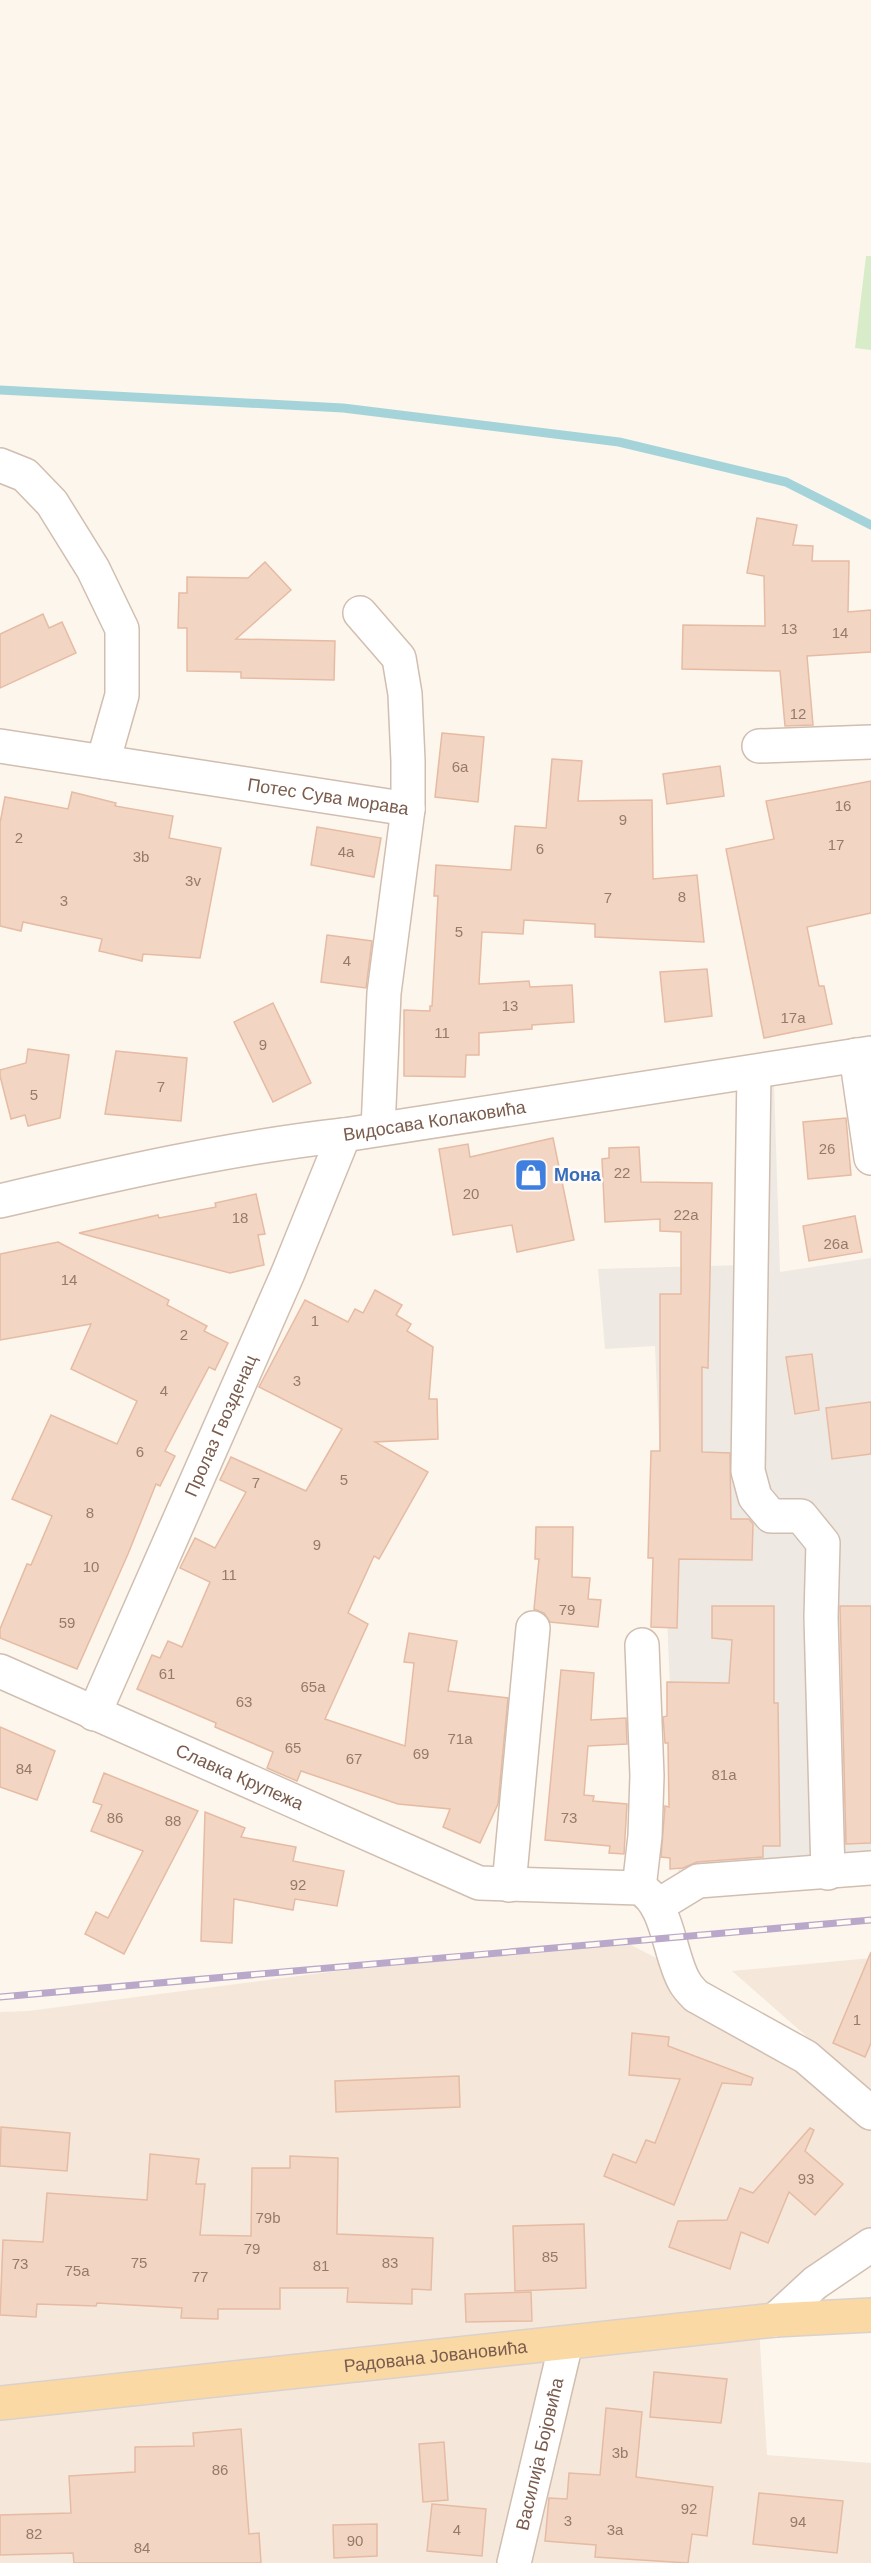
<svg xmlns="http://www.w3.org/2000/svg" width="871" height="2563" viewBox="0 0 871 2563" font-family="Helvetica,sans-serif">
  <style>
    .residential { fill: #f5e8da }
    .industrial { fill: #efe9e4 }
    .green { fill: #d8ecc9 }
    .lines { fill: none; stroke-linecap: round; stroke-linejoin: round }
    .stream { stroke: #a5d3da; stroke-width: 9 }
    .building { fill: #f3d5c3; stroke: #e6bba3; stroke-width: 1.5 }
    .minor-casing { stroke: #d1beb0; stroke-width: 36 }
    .major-casing { stroke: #dad1cd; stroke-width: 36 }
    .minor { stroke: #fff; stroke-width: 33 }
    .major { stroke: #fbd9a5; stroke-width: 33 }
    .rail-casing { stroke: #b9a8c9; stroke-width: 7 }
    .rail { stroke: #fffaf3; stroke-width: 4.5; stroke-dasharray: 14; stroke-linecap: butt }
    .labels { text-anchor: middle; stroke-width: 5; stroke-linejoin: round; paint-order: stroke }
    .number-label { font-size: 15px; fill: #987a6a }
    .street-label { font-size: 18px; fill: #7a5c4d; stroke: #fffaf3 }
    .shop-label { font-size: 18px; font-weight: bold; fill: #366cbe; stroke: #fffaf3; text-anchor: start }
  </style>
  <rect width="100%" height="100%" fill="#fdf6ec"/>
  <g class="residential">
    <polygon points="629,1944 699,1980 871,2113 871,2246 758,2312 767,2455 871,2463 871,2563 0,2563 0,2012 28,2011 337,1971"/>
    <polygon points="871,1958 871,2093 732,1971"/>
  </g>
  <polygon class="industrial" points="774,1083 780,1272 871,1258 871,1875 679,1889 655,1346 605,1349 598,1269 743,1265 739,1089"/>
  <polygon class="green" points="866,256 871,256 871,350 855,348"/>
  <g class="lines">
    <polyline class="stream" points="0,390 343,408 619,442 786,482 871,525"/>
  </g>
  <g class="building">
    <polygon points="757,518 797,525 793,545 813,546 812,561 849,561 848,612 871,610 871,652 807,656 813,725 785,726 780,671 682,669 683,625 765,626 764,576 747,573"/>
    <polygon points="265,562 291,590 236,639 335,641 334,680 241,678 241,672 187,671 187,628 178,628 179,593 187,593 187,577 248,578"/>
    <polygon points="43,614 49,628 62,622 76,653 0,688 0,634"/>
    <polygon points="442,733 484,737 478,802 435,797"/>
    <polygon points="552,759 582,761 578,801 652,800 653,879 697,875 704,942 595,937 595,924 524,920 523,934 482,932 479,984 529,981 530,987 572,985 574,1022 532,1025 532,1029 479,1033 479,1055 466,1055 465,1077 404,1076 404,1010 430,1011 430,1006 432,1006 438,896 434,896 436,865 511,870 515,826 546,828"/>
    <polygon points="720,766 724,796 667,804 663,774"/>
    <polygon points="871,781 871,913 807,927 819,986 824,986 832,1024 764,1038 726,849 774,839 766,801"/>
    <polygon points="72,792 116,803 115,806 173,816 169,838 221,848 200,958 143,954 142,961 99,951 102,939 23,922 21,931 0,926 0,823 5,797 68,809"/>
    <polygon points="317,827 381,838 374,877 311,865"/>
    <polygon points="327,935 372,941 366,988 321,982"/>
    <polygon points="707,969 712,1016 665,1022 660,972"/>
    <polygon points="273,1003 311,1083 273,1102 234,1022"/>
    <polygon points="28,1049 69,1055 60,1118 28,1126 25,1115 11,1119 0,1076 0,1070 26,1063"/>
    <polygon points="116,1051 187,1058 181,1121 105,1114"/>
    <polygon points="846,1118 851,1175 808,1179 803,1122"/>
    <polygon points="553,1138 574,1240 517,1252 512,1225 453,1235 439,1149 468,1144 470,1157"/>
    <polygon points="639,1147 641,1182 712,1183 708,1368 702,1367 702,1452 730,1453 731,1519 749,1519 753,1524 752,1560 679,1559 677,1628 651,1627 653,1558 648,1558 651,1451 660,1451 660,1294 681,1294 681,1232 660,1231 660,1219 605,1222 602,1159 609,1158 609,1148"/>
    <polygon points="256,1194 265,1234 258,1235 264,1265 230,1273 79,1233 158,1215 159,1218 216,1207 215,1203"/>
    <polygon points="855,1216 862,1252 809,1261 803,1226"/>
    <polygon points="58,1242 169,1300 167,1305 207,1326 204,1331 228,1343 215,1370 209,1367 165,1451 175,1456 160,1486 156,1484 128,1554 77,1669 0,1638 0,1629 27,1564 31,1565 52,1516 12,1499 51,1415 117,1444 137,1401 71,1369 91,1324 0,1340 0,1254"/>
    <polygon points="375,1290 402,1305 396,1315 411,1324 407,1331 433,1347 429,1399 437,1399 438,1439 375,1442 428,1472 379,1559 374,1556 348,1613 368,1624 325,1719 405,1746 414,1663 404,1662 409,1633 457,1641 448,1691 508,1698 498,1804 480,1843 443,1827 450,1809 398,1804 301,1771 297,1781 267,1768 273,1752 215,1727 216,1723 137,1689 152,1655 160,1658 168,1641 182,1647 210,1582 180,1568 195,1538 215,1548 246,1492 220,1480 231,1457 306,1491 342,1429 259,1387 305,1300 348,1322 355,1309 363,1313"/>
    <polygon points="812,1354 819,1410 795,1414 786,1357"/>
    <polygon points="871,1402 871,1454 832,1459 826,1408"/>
    <polygon points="536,1527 573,1527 572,1577 590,1578 588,1599 601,1600 598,1627 550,1622 544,1613 534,1609 539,1559 535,1559"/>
    <polygon points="712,1606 774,1606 774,1703 778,1703 780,1846 763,1846 763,1857 697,1862 683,1868 670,1869 670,1858 661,1857 665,1806 669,1807 668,1743 665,1743 663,1717 667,1716 667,1682 729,1683 732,1640 712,1638"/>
    <polygon points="840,1606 871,1606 871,1843 846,1844"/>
    <polygon points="561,1670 594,1673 591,1720 626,1718 627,1744 588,1746 584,1795 594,1796 593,1801 627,1804 624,1854 609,1853 610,1846 545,1840"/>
    <polygon points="0,1727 55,1751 37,1800 0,1787"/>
    <polygon points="104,1773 198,1811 124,1954 85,1934 96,1912 108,1918 143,1851 91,1831 102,1805 93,1802"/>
    <polygon points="205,1812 245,1828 241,1837 296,1847 293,1861 344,1871 337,1906 295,1899 293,1910 234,1899 232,1943 201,1941"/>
    <polygon points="871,1952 871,2043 865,2057 833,2043"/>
    <polygon points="632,2033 669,2037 668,2046 753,2078 751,2085 722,2083 674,2205 604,2176 613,2154 636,2163 646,2140 655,2143 680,2079 629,2075"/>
    <polygon points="459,2076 460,2107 336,2112 335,2081"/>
    <polygon points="1,2127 70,2133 67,2171 0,2166"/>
    <polygon points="810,2128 814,2130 805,2151 843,2184 815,2215 789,2192 768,2243 741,2232 730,2269 669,2247 678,2221 727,2220 740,2188 753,2193"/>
    <polygon points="150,2154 199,2159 196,2184 205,2184 200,2235 251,2236 252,2168 290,2168 290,2156 338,2158 337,2234 433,2238 431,2290 412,2289 412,2304 347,2302 348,2288 280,2288 280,2309 218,2309 218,2319 181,2318 182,2308 97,2303 96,2306 37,2304 36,2317 0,2315 3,2240 43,2242 47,2193 147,2200"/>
    <polygon points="584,2224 586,2288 515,2291 513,2226"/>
    <polygon points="531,2292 532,2321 466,2322 465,2294"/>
    <polygon points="654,2372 727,2379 721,2423 650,2417"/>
    <polygon points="606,2408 642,2412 636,2477 713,2487 707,2536 692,2534 688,2563 595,2557 596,2545 545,2541 549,2498 567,2499 569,2473 600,2475"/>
    <polygon points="241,2429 249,2534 259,2533 261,2563 74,2563 73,2553 0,2555 0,2515 71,2513 69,2476 135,2472 135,2447 194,2446 193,2433"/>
    <polygon points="444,2442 448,2500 423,2502 419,2444"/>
    <polygon points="759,2493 843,2501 837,2553 753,2544"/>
    <polygon points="432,2504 486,2509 482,2556 427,2551"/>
    <polygon points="377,2524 377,2556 334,2558 333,2525"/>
  </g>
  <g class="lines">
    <g class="minor-casing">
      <g id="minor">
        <polyline points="0,465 25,475 52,503 93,569 122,629 122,695 103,762"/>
        <polyline points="360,613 399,658 405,694 408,761 408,809 384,993 378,1129"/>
        <path id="s1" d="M0,746L408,809"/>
        <polyline points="759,746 871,742"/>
        <polyline points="856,1055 871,1158"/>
        <polyline points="754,1072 748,1471 755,1497 771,1516 801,1516 823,1543 821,1617 828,1873"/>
        <path id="s2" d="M0,1201C114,1174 228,1148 344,1135L871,1053"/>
        <path id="s3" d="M0,1671L479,1883L639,1888C668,1902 669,1955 684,1981C687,1987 692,1992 696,1996L806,2057L871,2113"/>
        <path id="s4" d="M94,1714L288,1273L344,1135"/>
        <polyline points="509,1885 533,1628"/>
        <polyline points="639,1888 645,1836 647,1776 642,1645"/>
        <polyline points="657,1906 698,1881 871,1868"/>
        <polyline points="775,2320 815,2283 871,2245"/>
        <path id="s5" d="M514,2563L566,2343"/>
      </g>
    </g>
    <g class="major-casing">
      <g id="major">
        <path id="s6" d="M0,2403L775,2320L871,2315"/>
      </g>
    </g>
    <use href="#minor" class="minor"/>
    <use href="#major" class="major"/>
    <g class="rail-casing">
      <polyline id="rail" points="0,1997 871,1920"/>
    </g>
    <use href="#rail" class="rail"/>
  </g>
  <defs>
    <g id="shop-square" transform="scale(1.725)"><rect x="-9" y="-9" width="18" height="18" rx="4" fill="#3f7fe0" stroke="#fffaf3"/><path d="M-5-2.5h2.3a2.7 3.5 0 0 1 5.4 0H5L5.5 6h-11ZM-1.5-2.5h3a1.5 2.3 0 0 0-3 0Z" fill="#fff"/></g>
  </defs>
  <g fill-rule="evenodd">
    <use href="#shop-square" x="531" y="1175"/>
  </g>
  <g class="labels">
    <g class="number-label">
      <text x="789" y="634">13</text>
      <text x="840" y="638">14</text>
      <text x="798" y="719">12</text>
      <text x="460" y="772">6a</text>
      <text x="843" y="811">16</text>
      <text x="623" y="825">9</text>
      <text x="19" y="843">2</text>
      <text x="836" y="850">17</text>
      <text x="540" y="854">6</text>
      <text x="346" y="857">4a</text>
      <text x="141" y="862">3b</text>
      <text x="193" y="886">3v</text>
      <text x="682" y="902">8</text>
      <text x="608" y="903">7</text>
      <text x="64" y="906">3</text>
      <text x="459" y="937">5</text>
      <text x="347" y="966">4</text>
      <text x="510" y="1011">13</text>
      <text x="793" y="1023">17a</text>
      <text x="442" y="1038">11</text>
      <text x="263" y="1050">9</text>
      <text x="161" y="1092">7</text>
      <text x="34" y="1100">5</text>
      <text x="827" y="1154">26</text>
      <text x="622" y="1178">22</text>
      <text x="471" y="1199">20</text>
      <text x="686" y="1220">22a</text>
      <text x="240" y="1223">18</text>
      <text x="836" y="1249">26a</text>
      <text x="69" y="1285">14</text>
      <text x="315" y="1326">1</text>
      <text x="184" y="1340">2</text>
      <text x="297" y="1386">3</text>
      <text x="164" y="1396">4</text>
      <text x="140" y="1457">6</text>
      <text x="344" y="1485">5</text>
      <text x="256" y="1488">7</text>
      <text x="90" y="1518">8</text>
      <text x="317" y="1550">9</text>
      <text x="91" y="1572">10</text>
      <text x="229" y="1580">11</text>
      <text x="567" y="1615">79</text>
      <text x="67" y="1628">59</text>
      <text x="167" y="1679">61</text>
      <text x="313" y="1692">65a</text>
      <text x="244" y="1707">63</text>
      <text x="460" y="1744">71a</text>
      <text x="293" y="1753">65</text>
      <text x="421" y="1759">69</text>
      <text x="354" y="1764">67</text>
      <text x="24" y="1774">84</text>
      <text x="724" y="1780">81a</text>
      <text x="115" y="1823">86</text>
      <text x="569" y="1823">73</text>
      <text x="173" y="1826">88</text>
      <text x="298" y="1890">92</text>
      <text x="857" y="2025">1</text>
      <text x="806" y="2184">93</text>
      <text x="268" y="2223">79b</text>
      <text x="252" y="2254">79</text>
      <text x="550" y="2262">85</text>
      <text x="139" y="2268">75</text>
      <text x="390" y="2268">83</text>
      <text x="20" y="2269">73</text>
      <text x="321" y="2271">81</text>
      <text x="77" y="2276">75a</text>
      <text x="200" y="2282">77</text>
      <text x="620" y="2458">3b</text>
      <text x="220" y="2475">86</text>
      <text x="689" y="2514">92</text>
      <text x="568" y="2526">3</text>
      <text x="798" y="2527">94</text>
      <text x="457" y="2535">4</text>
      <text x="615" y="2535">3a</text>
      <text x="34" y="2539">82</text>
      <text x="355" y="2546">90</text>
      <text x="142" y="2553">84</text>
    </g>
    <g class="street-label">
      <text dy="6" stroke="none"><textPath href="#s1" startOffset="332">Потес Сува морава</textPath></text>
      <text dy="6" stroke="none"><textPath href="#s2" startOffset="442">Видосава Колаковића</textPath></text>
      <text dy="6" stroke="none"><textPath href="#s4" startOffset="315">Пролаз Гвозденац</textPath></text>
      <text dy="6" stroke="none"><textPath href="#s3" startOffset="262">Славка Крупежа</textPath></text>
      <text dy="6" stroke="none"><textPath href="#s6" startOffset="438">Радована Јовановића</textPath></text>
      <text dy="6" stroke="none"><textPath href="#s5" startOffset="112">Василија Бојовића</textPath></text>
    </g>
    <g class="shop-label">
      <text x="554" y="1181">Мона</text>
    </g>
  </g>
</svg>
